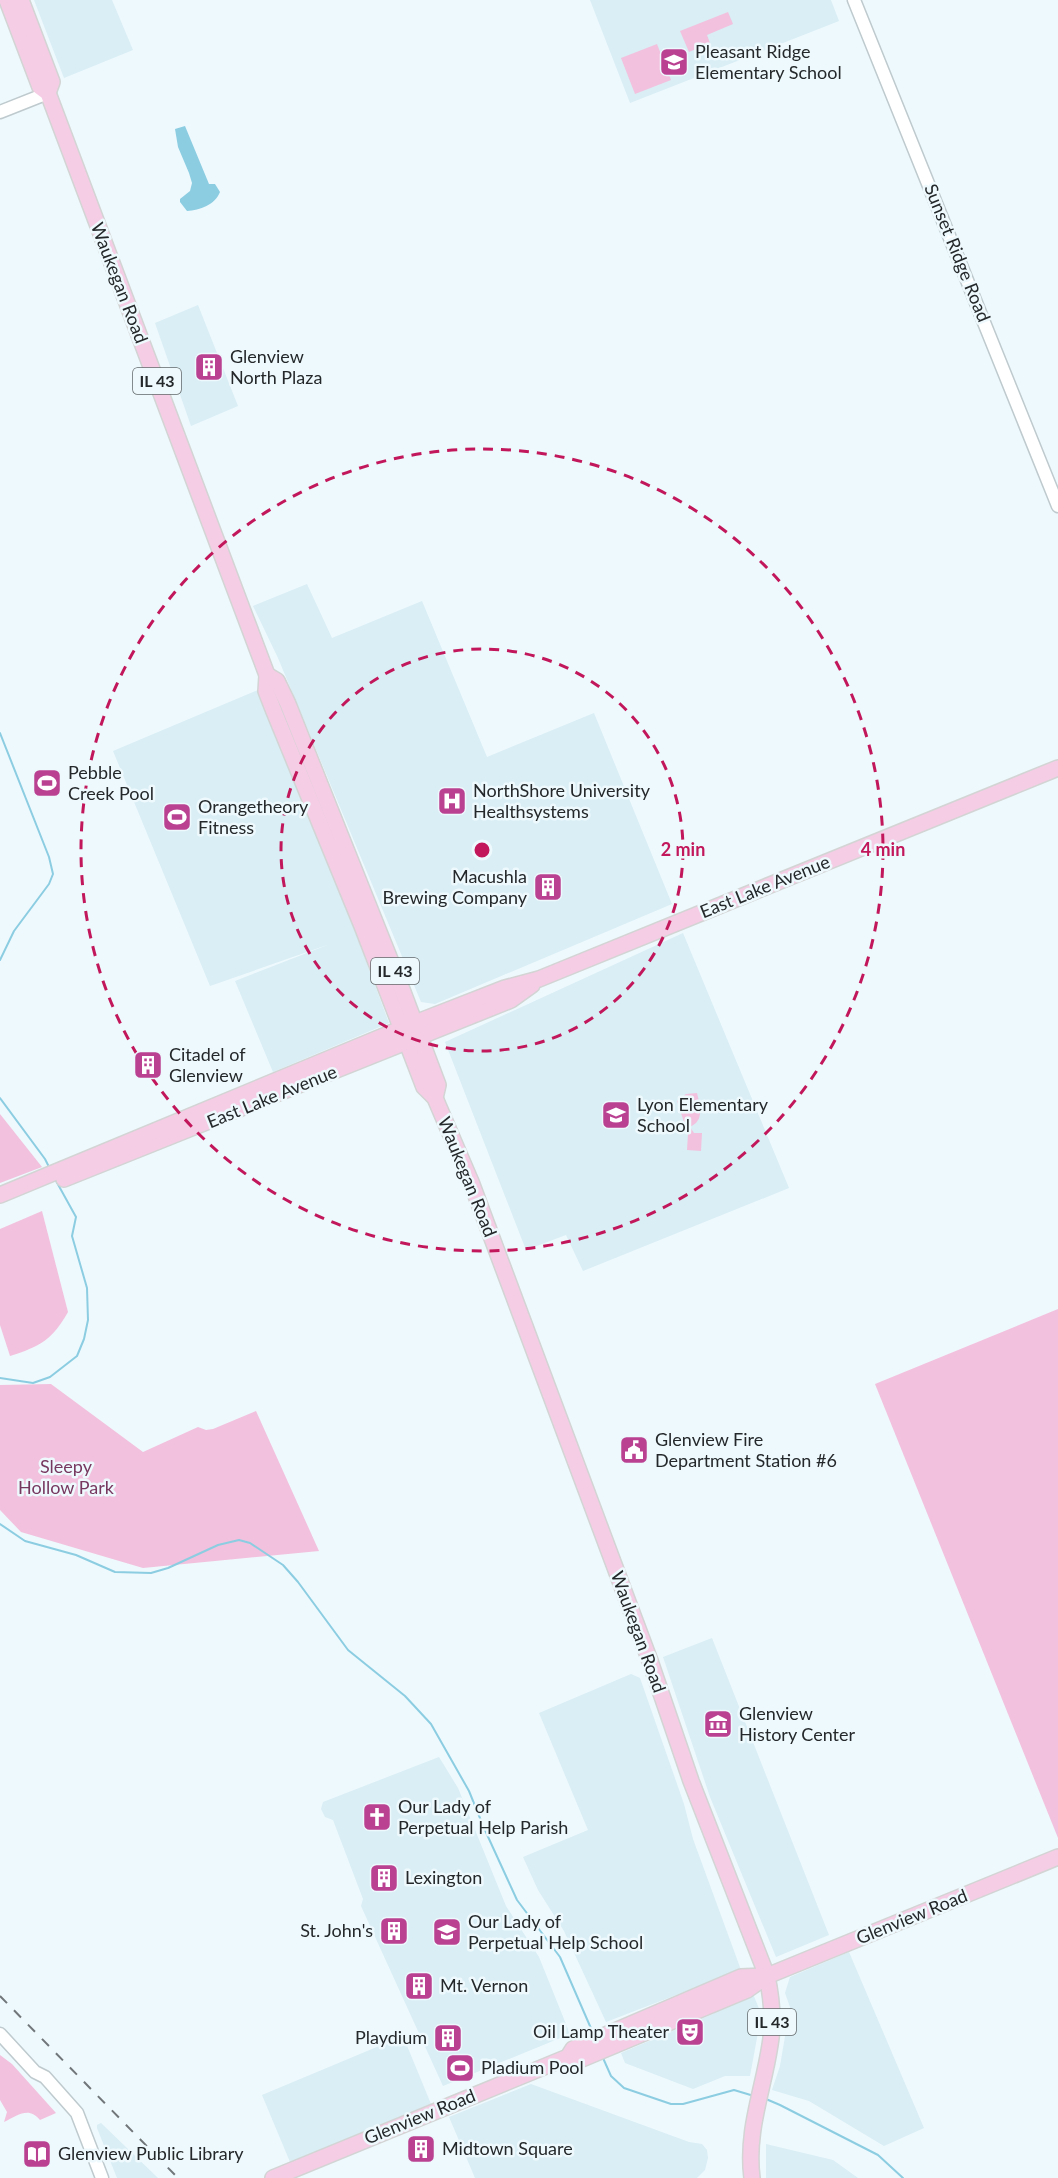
<svg xmlns="http://www.w3.org/2000/svg" width="1058" height="2178" viewBox="0 0 1058 2178" font-family="Lato,sans-serif">
  <style>
    .built { fill: #d9eef5 }
    .green { fill: #f2c1dd }
    .water { fill: #8ccde2 }
    .lines { fill: none; stroke-linecap: round; stroke-linejoin: round }
    .stream { stroke: #8ccde2; stroke-width: 2 }
    .minor-casing { stroke: #becace; stroke-width: 15 }
    .major-casing { stroke: #d3d4d4; stroke-width: 18 }
    .minor { stroke: #fff; stroke-width: 12 }
    .major { stroke: #f5cde5; stroke-width: 15 }
    .rail { stroke: #707679; stroke-width: 2; stroke-dasharray: 10 10; stroke-linecap: butt }
    .ring { fill: none; stroke: #c2185b; stroke-width: 3; stroke-dasharray: 10 8 }
    .labels { text-anchor: middle; stroke-width: 5; stroke-linejoin: round; paint-order: stroke }
    .shield { fill: #eef9fd; stroke: #616769; stroke-width: 1.5 }
    .shield-label { font-size: 16px; font-weight: bold; fill: #24282a }
    .poi-label { font-size: 18px; fill: #24282a; stroke: #eef9fd; text-anchor: start }
    .street-label { font-size: 18px; fill: #24282a; stroke: #eef9fd }
    .park-label { font-size: 18px; fill: #773860; stroke: #eef9fd }
    .centre { fill: #c2185b; stroke: #eef9fd; stroke-width: 3 }
    .ring-label { font-size: 18px; text-anchor: middle; font-weight: bold; fill: #c2185b; stroke: #eef9fd; stroke-width: 5; stroke-linejoin: round; paint-order: stroke }
  </style>
  <rect width="100%" height="100%" fill="#eef9fd"/>
  <g class="built">
    <polygon points="34,0 112,0 133,50 64,78"/>
    <polygon points="590,0 831,0 839,21 630,103"/>
    <polygon points="198,305 238,406 191,426 155,323"/>
    <polygon points="307,584 332,638 422,601 487,757 594,713 672,904 435,1004 421,1002 278,658 253,606"/>
    <polygon points="258,690 356,934 389,1023 273,1072 235,981 330,944 210,986 113,751"/>
    <polygon points="683,933 789,1188 583,1271 566,1235 526,1250 445,1042"/>
    <polygon points="712,1638 829,1935 776,1957 710,1797 663,1657"/>
    <polygon points="631,1674 640,1678 684,1804 693,1839 741,1970 606,2022 564,1931 538,1890 523,1857 588,1830 539,1713"/>
    <polygon points="439,1757 458,1788 506,1906 539,1957 570,2034 443,2086 361,1906 363,1899 333,1820 325,1817 321,1809 323,1802"/>
    <polygon points="849,1952 924,2128 884,2146 809,2101 772,2090 780,2066 790,2007 785,1993 790,1977"/>
    <polygon points="753,1994 760,2011 759,2027 750,2076 725,2076 693,2089 625,2063 621,2053 713,2014 719,2008"/>
    <polygon points="403,2036 431,2104 290,2162 262,2095"/>
    <polygon points="531,2084 689,2142 702,2144 707,2150 708,2158 705,2170 697,2178 475,2178 449,2117"/>
    <polygon points="101,2123 158,2178 117,2178 97,2128 97,2125"/>
    <polygon points="766,2144 833,2160 858,2178 766,2178"/>
  </g>
  <g class="green">
    <polygon points="728,12 733,24 707,35 710,43 689,52 680,31"/>
    <polygon points="657,44 671,80 635,94 621,58"/>
    <path d="M697,1093C700,1106 705,1120 690,1127L694,1133H702L701,1151L687,1150L688,1134L677,1101L686,1094Z"/>
    <polygon points="0,1114 42,1167 0,1183"/>
    <path d="M42,1211L68,1312C52,1340 41,1346 10,1356L0,1325V1229Z"/>
    <polygon points="1058,1309 1058,1838 875,1384"/>
    <polygon points="51,1384 143,1452 198,1427 206,1430 213,1429 256,1411 319,1551 143,1568 21,1532 0,1510 0,1385"/>
    <path d="M0,2055L12,2064L56,2113L40,2120C29,2106 18,2115 4,2122L7,2112L0,2100Z"/>
  </g>
  <g class="water">
    <path d="M185,126L209,184H215L220,192C215,205 200,210 187,211L180,202V199L190,191L192,183L189,173L178,147L175,129Z"/>
    <polygon points="46,773 58,781 47,796 37,786"/>
  </g>
  <g class="lines">
    <g class="stream">
      <polyline points="0,733 49,857 53,874 49,884 14,931 0,960"/>
      <polyline points="0,1098 45,1159 50,1169"/>
      <polyline points="0,1378 33,1383 50,1377 77,1356 84,1339 88,1320 87,1288 72,1236 76,1217 55,1179"/>
      <polyline points="0,1524 25,1541 76,1555 115,1572 151,1573 168,1568 218,1545 239,1540 250,1543 283,1565 298,1582 348,1650 405,1696 431,1724 469,1791 484,1828 517,1900 560,1957 593,2033"/>
      <polyline points="603,2058 611,2076 624,2088 671,2104 683,2104 734,2090 754,2096"/>
      <polyline points="766,2099 780,2105 878,2155 903,2178"/>
    </g>
    <g class="minor-casing">
      <g id="minor">
        <polyline points="854,0 1058,506"/>
        <polyline points="0,112 48,93"/>
        <polyline points="0,2034 35,2072 45,2077 77,2113 102,2178"/>
      </g>
    </g>
    <g class="major-casing">
      <g id="major">
        <path d="M7,0L40,87L48,93L258,651L267,675L266,691L273,709L362,926L424,1087L435,1098L471,1182L650,1661L691,1781L767,1976C772,2000 774,2022 770,2045C763,2091 746,2131 752,2178"/>
        <polyline points="21,0 52,82 48,93"/>
        <polyline points="267,675 277,681 288,704 403,992 438,1085 435,1098"/>
        <polyline points="64,1179 511,1000 532,985"/>
        <polyline points="0,1195 415,1023 505,988 539,979 1058,768"/>
        <polyline points="568,2057 577,2061 747,1990 767,1976 1058,1857"/>
        <polyline points="273,2178 568,2057 573,2049 741,1977 767,1976"/>
      </g>
    </g>
    <use href="#minor" class="minor"/>
    <use href="#major" class="major"/>
    <polyline class="rail" points="0,1996 178,2178"/>
  </g>
  <g class="ring">
    <circle cx="482" cy="850" r="201"/>
    <circle cx="482" cy="850" r="401"/>
  </g>
  <defs>
    <g id="school-square" transform="scale(1.5)"><rect x="-9" y="-9" width="18" height="18" rx="4" fill="#ba4092" stroke="#eef9fd"/><path d="M0-5L7-2L0 1L-7-2ZM-4 1L0 2.5L4 1V4Q0 6-4 4Z" fill="#fff"/></g>
    <g id="building-square" transform="scale(1.5)"><rect x="-9" y="-9" width="18" height="18" rx="4" fill="#ba4092" stroke="#eef9fd"/><path d="M-4-6H4V6H1V3H-1V6H-4ZM-2.5-4.3h1.7v1.8h-1.7ZM.8-4.3h1.7v1.8H.8ZM-2.5-1h1.7V.8h-1.7ZM.8-1h1.7V.8H.8Z" fill="#fff"/></g>
    <g id="stadium-square" transform="scale(1.5)"><rect x="-9" y="-9" width="18" height="18" rx="4" fill="#ba4092" stroke="#eef9fd"/><path d="M0-5a6.5 5 0 1 0 0 10a6.5 5 0 1 0 0-10ZM-3.5-1.8h7v3.6h-7Z" fill="#fff"/></g>
    <g id="hospital-square" transform="scale(1.5)"><rect x="-9" y="-9" width="18" height="18" rx="4" fill="#ba4092" stroke="#eef9fd"/><path d="M-5-5h3v3.5h4V-5h3V5h-3V1.5h-4V5h-3Z" fill="#fff"/></g>
    <g id="civic-square" transform="scale(1.5)"><rect x="-9" y="-9" width="18" height="18" rx="4" fill="#ba4092" stroke="#eef9fd"/><path d="M-.6-6.5H3V-4.5H.6V-3L4-1V1h2V6H-6V1h2V-1L-.6-3ZM-1.2 2.5V6h2.4V2.5Z" fill="#fff"/></g>
    <g id="museum-square" transform="scale(1.5)"><rect x="-9" y="-9" width="18" height="18" rx="4" fill="#ba4092" stroke="#eef9fd"/><path d="M0-6L6-3V-2H-6V-3ZM-5-1h2V3h-2ZM-1-1h2V3h-2ZM3-1h2V3H3ZM-6 4H6V6H-6Z" fill="#fff"/></g>
    <g id="church-square" transform="scale(1.5)"><rect x="-9" y="-9" width="18" height="18" rx="4" fill="#ba4092" stroke="#eef9fd"/><path d="M-1.2-6h2.4v3.5h3.3v2.4h-3.3V6h-2.4V-.1h-3.3v-2.4h3.3Z" fill="#fff"/></g>
    <g id="theatre-square" transform="scale(1.5)"><rect x="-9" y="-9" width="18" height="18" rx="4" fill="#ba4092" stroke="#eef9fd"/><path d="M-5-5.5Q0-4 5-5.5V0Q5 5 0 6Q-5 5-5 0ZM-3.3-2.5H-1v1.5H-3.3ZM1-2.5H3.3v1.5H1ZM-2.8 1Q0 5.5 2.8 1Z" fill="#fff"/></g>
    <g id="library-square" transform="scale(1.5)"><rect x="-9" y="-9" width="18" height="18" rx="4" fill="#ba4092" stroke="#eef9fd"/><path d="M-6-4Q-3-5.5-.7-3.5V5Q-3 3-6 4ZM6-4Q3-5.5 .7-3.5V5Q3 3 6 4Z" fill="#fff"/></g>
  </defs>
  <g fill-rule="evenodd">
    <use href="#school-square" x="674" y="62"/>
    <use href="#building-square" x="209" y="367"/>
    <use href="#stadium-square" x="47" y="783"/>
    <use href="#hospital-square" x="452" y="801"/>
    <use href="#stadium-square" x="177" y="817"/>
    <use href="#building-square" x="548" y="887"/>
    <use href="#building-square" x="148" y="1065"/>
    <use href="#school-square" x="616" y="1115"/>
    <use href="#civic-square" x="634" y="1450"/>
    <use href="#museum-square" x="718" y="1724"/>
    <use href="#church-square" x="377" y="1817"/>
    <use href="#building-square" x="384" y="1878"/>
    <use href="#building-square" x="394" y="1931"/>
    <use href="#school-square" x="447" y="1932"/>
    <use href="#building-square" x="419" y="1986"/>
    <use href="#theatre-square" x="690" y="2032"/>
    <use href="#building-square" x="448" y="2038"/>
    <use href="#stadium-square" x="460" y="2068"/>
    <use href="#building-square" x="421" y="2149"/>
    <use href="#library-square" x="37" y="2154"/>
  </g>
  <g class="labels">
    <g class="shield">
      <rect x="133" y="368" width="48" height="26" rx="4.5"/>
      <rect x="371" y="958" width="48" height="26" rx="4.5"/>
      <rect x="748" y="2009" width="48" height="26" rx="4.5"/>
    </g>
    <g class="shield-label">
      <text x="157" y="387">IL 43</text>
      <text x="395" y="977">IL 43</text>
      <text x="772" y="2028">IL 43</text>
    </g>
    <g class="poi-label">
      <text x="695" y="58">Pleasant Ridge<tspan x="695" dy="21">Elementary School</tspan></text>
      <text x="230" y="363">Glenview<tspan x="230" dy="21">North Plaza</tspan></text>
      <text x="68" y="779">Pebble<tspan x="68" dy="21">Creek Pool</tspan></text>
      <text x="473" y="797">NorthShore University<tspan x="473" dy="21">Healthsystems</tspan></text>
      <text x="198" y="813">Orangetheory<tspan x="198" dy="21">Fitness</tspan></text>
      <text x="527" y="883" text-anchor="end">Macushla<tspan x="527" dy="21">Brewing Company</tspan></text>
      <text x="169" y="1061">Citadel of<tspan x="169" dy="21">Glenview</tspan></text>
      <text x="637" y="1111">Lyon Elementary<tspan x="637" dy="21">School</tspan></text>
      <text x="655" y="1446">Glenview Fire<tspan x="655" dy="21">Department Station #6</tspan></text>
      <text x="739" y="1720">Glenview<tspan x="739" dy="21">History Center</tspan></text>
      <text x="398" y="1813">Our Lady of<tspan x="398" dy="21">Perpetual Help Parish</tspan></text>
      <text x="405" y="1884">Lexington</text>
      <text x="468" y="1928">Our Lady of<tspan x="468" dy="21">Perpetual Help School</tspan></text>
      <text x="373" y="1937" text-anchor="end">St. John's</text>
      <text x="440" y="1992">Mt. Vernon</text>
      <text x="669" y="2038" text-anchor="end">Oil Lamp Theater</text>
      <text x="427" y="2044" text-anchor="end">Playdium</text>
      <text x="481" y="2074">Pladium Pool</text>
      <text x="442" y="2155">Midtown Square</text>
      <text x="58" y="2160">Glenview Public Library</text>
    </g>
    <g class="street-label">
      <text transform="translate(957 253) rotate(68)" y="6">Sunset Ridge Road</text>
      <text transform="translate(119 283) rotate(69)" y="6">Waukegan Road</text>
      <text transform="translate(765 887) rotate(-22)" y="6">East Lake Avenue</text>
      <text transform="translate(272 1097) rotate(-22)" y="6">East Lake Avenue</text>
      <text transform="translate(467 1177) rotate(68)" y="6">Waukegan Road</text>
      <text transform="translate(638 1632) rotate(70)" y="6">Waukegan Road</text>
      <text transform="translate(912 1917) rotate(-22)" y="6">Glenview Road</text>
      <text transform="translate(420 2117) rotate(-22)" y="6">Glenview Road</text>
    </g>
    <g class="park-label">
      <text x="66" y="1473">Sleepy<tspan x="66" dy="21">Hollow Park</tspan></text>
    </g>
  </g>
  <circle cx="482" cy="850" r="9" class="centre"/>
  <g class="ring-label">
    <text x="683" y="856">2 min</text>
    <text x="883" y="856">4 min</text>
  </g>
</svg>
